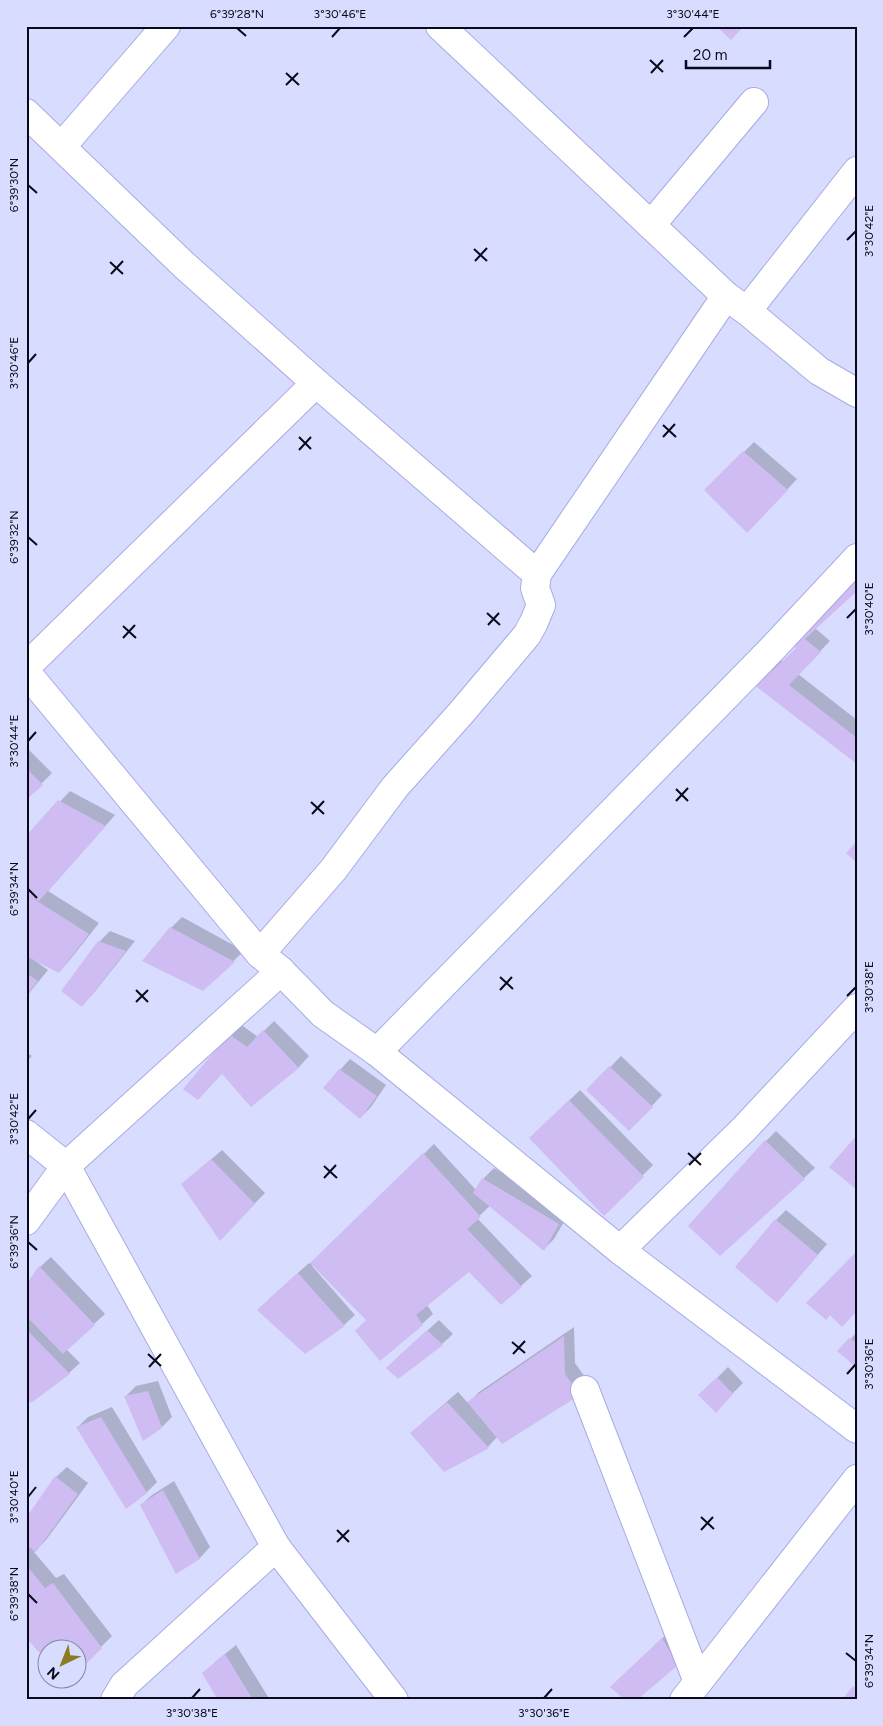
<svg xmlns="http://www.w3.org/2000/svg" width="883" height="1726" viewBox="0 0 883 1726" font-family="Figtree,sans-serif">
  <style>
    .shadow { fill: #0003 }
    .building { fill: #cfbcf3 }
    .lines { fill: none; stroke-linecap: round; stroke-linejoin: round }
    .minor-casing { stroke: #a7ace2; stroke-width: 30 }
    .minor { stroke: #fff; stroke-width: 28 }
    .ticks { fill: none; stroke: #09091b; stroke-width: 2 }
    .neatline { fill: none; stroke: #09091b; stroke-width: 2 }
    .ticks-label { font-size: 12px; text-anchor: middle; fill: #09091b }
  </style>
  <rect width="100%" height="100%" fill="#d8dcfe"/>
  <g class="shadow">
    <polygon points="754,442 797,479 758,521 706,490"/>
    <polygon points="857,566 815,628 830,641 798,674 857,720 857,763 751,681 777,656 783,662 798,647"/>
    <polygon points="28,749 52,773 26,799 26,752"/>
    <polygon points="70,791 115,815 48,891 99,923 69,961 59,972 34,959 34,960 48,970 26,997 26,838"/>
    <polygon points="182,917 244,951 203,990 171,928"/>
    <polygon points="110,931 135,941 92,995 82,1005 99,942"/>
    <polygon points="274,1021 309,1056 299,1067 251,1105 222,1073 230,1035 240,1024 258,1037"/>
    <polygon points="26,1052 32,1056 26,1062"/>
    <polygon points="621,1056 662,1095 640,1119 588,1090"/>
    <polygon points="350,1059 386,1085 371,1107 360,1118 340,1070"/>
    <polygon points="580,1090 653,1165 604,1214 531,1138"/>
    <polygon points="776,1131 815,1168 720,1254 766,1141"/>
    <polygon points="434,1144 476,1190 483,1179 494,1168 569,1213 554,1239 544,1249 491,1205 477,1218 532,1276 521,1286 469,1270 427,1305 433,1314 422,1324 313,1264 312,1266 355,1315 344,1325 305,1353 269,1299 309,1263 310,1264"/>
    <polygon points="222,1150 265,1193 220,1239 183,1184"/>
    <polygon points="786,1210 827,1244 787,1291 776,1220"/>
    <polygon points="51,1257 105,1314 66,1349 80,1363 69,1373 31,1402 26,1397 26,1287 40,1267"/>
    <polygon points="439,1320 453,1334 442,1344 398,1377 398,1357"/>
    <polygon points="574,1327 575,1363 590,1384 497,1437 488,1447 422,1423 458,1392 468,1403 479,1392"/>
    <polygon points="857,1332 857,1367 839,1351"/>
    <polygon points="728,1367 743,1383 726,1400 700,1395"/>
    <polygon points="158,1381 172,1417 162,1427 126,1396 136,1386"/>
    <polygon points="112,1407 157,1482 146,1493 77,1428 88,1417"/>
    <polygon points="67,1467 88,1483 46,1540 34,1552 56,1578 64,1574 112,1636 78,1670 78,1648 48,1648 26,1636 26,1520 56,1477"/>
    <polygon points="174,1481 210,1547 200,1558 176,1572 141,1505 152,1495"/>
    <polygon points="673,1628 677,1664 622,1677"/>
    <polygon points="236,1645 270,1700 219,1700 214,1663"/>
  </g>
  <g class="building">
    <polygon points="716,26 744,26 731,40"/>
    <polygon points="743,451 788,490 747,533 704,490"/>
    <polygon points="857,565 857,591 805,639 821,652 789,685 857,738 857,764 749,681 765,665 772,671 796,648 785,638"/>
    <polygon points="26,768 43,785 26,800"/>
    <polygon points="58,800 106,826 39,901 26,894 26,836"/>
    <polygon points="857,841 857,863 846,853"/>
    <polygon points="26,894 89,934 59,973 26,956"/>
    <polygon points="170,927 235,962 203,991 142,961"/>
    <polygon points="98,941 126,951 82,1007 61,991"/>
    <polygon points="26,973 38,981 26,996"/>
    <polygon points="263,1030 299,1068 251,1107 222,1074 198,1100 183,1089 229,1034 247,1047"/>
    <polygon points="609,1066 653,1107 629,1131 586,1090"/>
    <polygon points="339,1069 377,1096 360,1119 323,1088"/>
    <polygon points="569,1100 644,1177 604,1216 529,1138"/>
    <polygon points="857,1135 857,1190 829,1167"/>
    <polygon points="765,1140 805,1179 720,1256 688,1226"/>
    <polygon points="423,1153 481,1217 467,1229 522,1287 501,1305 469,1272 416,1315 423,1325 380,1361 355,1331 366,1320 310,1263"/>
    <polygon points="211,1159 255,1204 220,1241 181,1184"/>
    <polygon points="482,1178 559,1224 544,1251 473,1193"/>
    <polygon points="775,1219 818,1255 777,1303 735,1267"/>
    <polygon points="857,1251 857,1311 842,1327 830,1315 826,1320 806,1303"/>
    <polygon points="39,1266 95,1325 63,1354 26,1316 26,1285"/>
    <polygon points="298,1273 345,1326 305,1354 257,1310"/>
    <polygon points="26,1329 70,1374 31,1403 26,1399"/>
    <polygon points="427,1330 443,1345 398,1379 386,1368"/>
    <polygon points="564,1336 565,1374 580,1395 502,1444 467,1402"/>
    <polygon points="849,1338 857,1343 857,1368 837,1351"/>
    <polygon points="717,1377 733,1394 716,1413 698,1395"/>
    <polygon points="148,1391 162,1428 143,1441 124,1396"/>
    <polygon points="447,1402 489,1448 444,1472 410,1433"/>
    <polygon points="101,1417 147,1493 126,1509 76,1427"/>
    <polygon points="55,1476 78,1494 36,1552 26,1545 26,1518"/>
    <polygon points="163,1490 200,1559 176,1574 140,1505"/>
    <polygon points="26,1565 45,1588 53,1583 102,1648 78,1672 78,1648 48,1648 48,1662 26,1638"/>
    <polygon points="662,1638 678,1665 637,1700 625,1700 610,1687"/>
    <polygon points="225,1654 253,1700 218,1700 202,1673"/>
    <polygon points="853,1686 857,1689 857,1700 842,1700"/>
  </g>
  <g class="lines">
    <g class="minor-casing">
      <g id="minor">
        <polyline points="440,26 726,296 747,311 819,371 857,393"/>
        <polyline points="26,113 184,265 316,383 537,574"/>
        <polyline points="62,146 166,26"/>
        <polyline points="651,225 754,102"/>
        <polyline points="747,311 857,171"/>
        <polyline points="26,667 316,383"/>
        <polyline points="26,672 260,954 281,971 323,1014 377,1052 620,1250 857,1429"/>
        <polyline points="260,954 333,870 395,787 461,713 527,635 534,622 541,605 535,588 537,574 726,296"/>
        <polyline points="377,1052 772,649 857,558"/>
        <polyline points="26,1134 66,1166 276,1547 394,1700"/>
        <polyline points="26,1221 66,1166 281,971"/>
        <polyline points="620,1250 744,1129 857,1008"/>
        <polyline points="585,1390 698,1682"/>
        <polyline points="115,1700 124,1685 276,1547"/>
        <polyline points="684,1700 857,1479"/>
      </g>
    </g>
    <use href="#minor" class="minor"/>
  </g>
  <path class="ticks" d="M237,28L246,36M332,37L340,28M684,37L693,28M650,60L663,72M286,73L299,85M651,73L663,60M286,85L298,73M28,185L37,193M847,240L856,231M474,249L487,261M475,261L487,248M110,262L123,274M111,274L123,261M28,363L36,354M663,425L676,437M299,437L311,449M663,437L675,424M299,450L311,437M28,537L37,545M487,613L500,625M847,618L856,609M488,625L499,613M123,626L136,638M123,638L135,625M28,741L36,732M676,789L688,801M676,801L688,788M311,802L324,814M312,814L324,801M28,889L37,898M500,977L513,989M136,990L148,1002M500,990L512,977M847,996L856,987M136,1002L148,990M28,1119L36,1110M688,1153L701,1165M689,1165L701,1153M324,1166L337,1178M324,1178L336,1165M28,1242L37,1250M512,1342L525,1353M148,1354L161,1366M513,1354L525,1341M149,1367L161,1354M847,1374L856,1364M28,1497L36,1487M701,1517L714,1529M337,1530L349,1542M701,1530L713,1517M337,1542L349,1530M28,1594L37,1603M846,1653L856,1661M192,1698L200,1689M544,1698L552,1689"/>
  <rect width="883" height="1726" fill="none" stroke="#d8dcfe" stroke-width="55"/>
  <g transform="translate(62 1664) rotate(223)"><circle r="24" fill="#d8dcfe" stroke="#8588a3"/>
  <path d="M0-4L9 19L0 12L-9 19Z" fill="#897c21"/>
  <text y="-8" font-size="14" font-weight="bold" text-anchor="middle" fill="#09091b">N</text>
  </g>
  <path d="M686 60v8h84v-8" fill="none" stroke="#09091b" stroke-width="2.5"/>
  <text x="693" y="60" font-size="15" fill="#09091b" stroke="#d8dcfe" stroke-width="4" paint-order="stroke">20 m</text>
  <rect x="28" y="28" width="828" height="1670" class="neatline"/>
  <g class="ticks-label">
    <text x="237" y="18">6°39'28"N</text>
    <text x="340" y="18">3°30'46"E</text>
    <text x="693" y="18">3°30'44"E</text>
    <text transform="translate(14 185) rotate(-90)" y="4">6°39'30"N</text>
    <text transform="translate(869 231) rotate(-90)" y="4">3°30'42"E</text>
    <text transform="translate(14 363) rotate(-90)" y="4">3°30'46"E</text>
    <text transform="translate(14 537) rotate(-90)" y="4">6°39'32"N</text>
    <text transform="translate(869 609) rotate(-90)" y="4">3°30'40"E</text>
    <text transform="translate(14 741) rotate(-90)" y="4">3°30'44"E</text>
    <text transform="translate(14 889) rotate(-90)" y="4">6°39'34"N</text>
    <text transform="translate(869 987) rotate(-90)" y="4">3°30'38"E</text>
    <text transform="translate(14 1119) rotate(-90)" y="4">3°30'42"E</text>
    <text transform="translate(14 1242) rotate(-90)" y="4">6°39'36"N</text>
    <text transform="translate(869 1364) rotate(-90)" y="4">3°30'36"E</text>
    <text transform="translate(14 1497) rotate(-90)" y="4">3°30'40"E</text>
    <text transform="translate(14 1594) rotate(-90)" y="4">6°39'38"N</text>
    <text transform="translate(869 1661) rotate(-90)" y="4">6°39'34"N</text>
    <text x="192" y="1717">3°30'38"E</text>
    <text x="544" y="1717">3°30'36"E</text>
  </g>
</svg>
